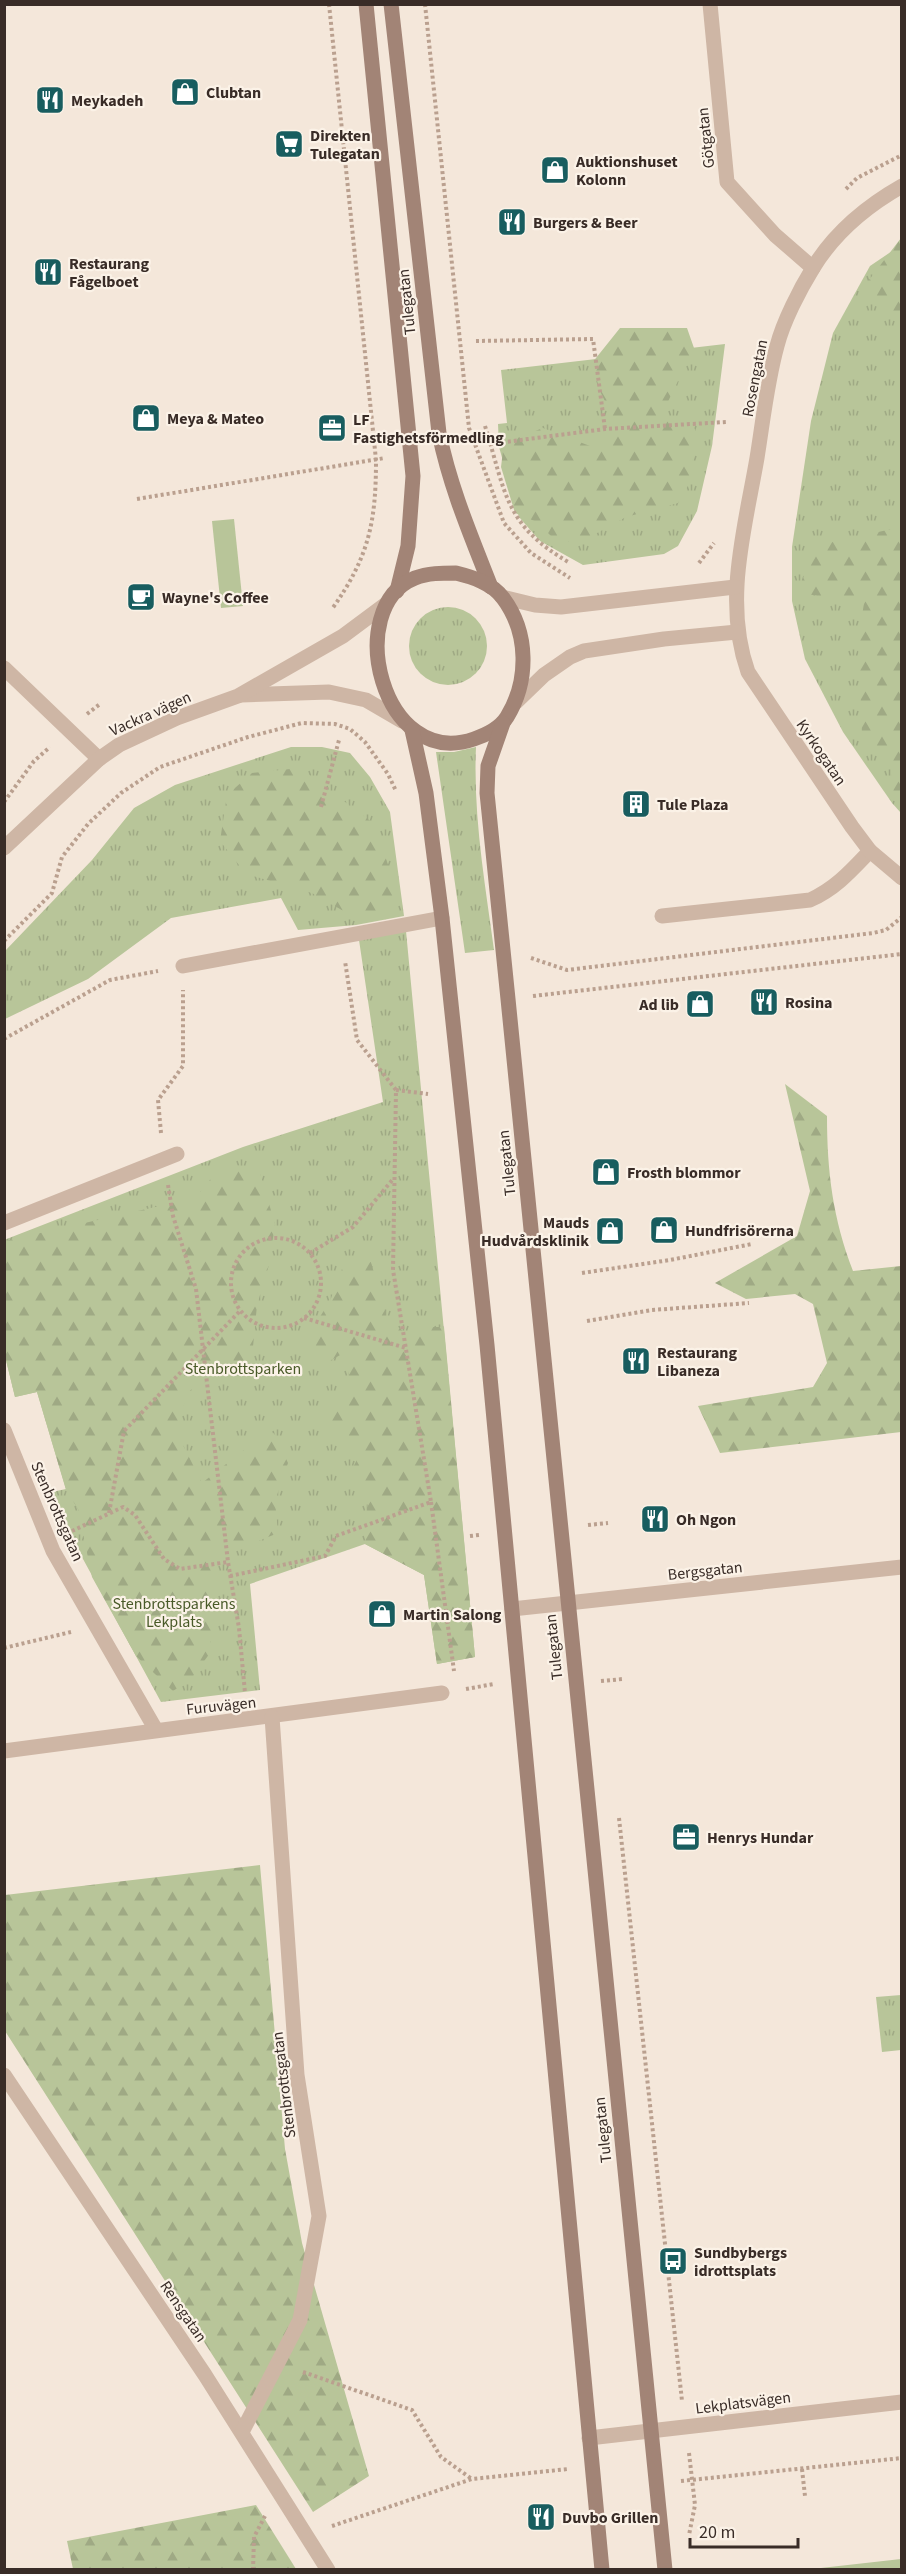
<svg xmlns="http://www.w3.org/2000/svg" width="906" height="2574" viewBox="0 0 906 2574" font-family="'Source Sans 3',sans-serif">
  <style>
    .grass { fill: url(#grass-tufts) }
    .forest { fill: url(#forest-firs) }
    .pitch { fill: #b8c599 }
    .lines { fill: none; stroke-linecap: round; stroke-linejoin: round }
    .path { stroke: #baa08f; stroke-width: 4; stroke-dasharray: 3 3; stroke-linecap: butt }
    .lane { stroke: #ceb6a5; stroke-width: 15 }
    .street { stroke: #ceb6a5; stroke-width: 15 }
    .secondary { stroke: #a28476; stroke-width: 15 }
    .labels { text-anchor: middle; stroke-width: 4.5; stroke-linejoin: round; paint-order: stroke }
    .poi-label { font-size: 16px; font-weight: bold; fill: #392c27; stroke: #fbf2e7; text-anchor: start }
    .street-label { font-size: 16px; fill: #392c27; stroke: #fbf2e7 }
    .park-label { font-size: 16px; fill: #495a28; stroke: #fbf2e7 }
  </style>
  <defs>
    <pattern id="grass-tufts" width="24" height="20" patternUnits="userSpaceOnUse" patternTransform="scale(1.5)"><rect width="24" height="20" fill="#b8c599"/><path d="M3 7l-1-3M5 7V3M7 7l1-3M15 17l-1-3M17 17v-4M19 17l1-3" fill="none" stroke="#9fa984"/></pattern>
    <pattern id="forest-firs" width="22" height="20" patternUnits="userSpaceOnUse" patternTransform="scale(1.5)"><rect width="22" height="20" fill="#b8c599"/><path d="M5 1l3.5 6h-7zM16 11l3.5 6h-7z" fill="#9fa984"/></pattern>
  </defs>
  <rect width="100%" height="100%" fill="#f4e7da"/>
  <g class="grass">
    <polygon points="901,245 901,813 892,803 843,732 805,659 792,601 792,547 811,421 833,333 870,266"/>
    <polygon points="725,344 712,446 697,511 678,546 664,554 583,565 540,541 519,517 499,447 498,424 507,423 501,370"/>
    <circle cx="448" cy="646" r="39"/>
    <polygon points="291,747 322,747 350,753 370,777 390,812 404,916 356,925 298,930 281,898 171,918 88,979 5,1019 5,951 92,860 134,808 175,785"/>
    <path d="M476,747C473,816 485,883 494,950L465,953L436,752H454Z"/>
    <polygon points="406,931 475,1657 437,1664 424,1575 365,1544 250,1584 260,1690 161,1702 47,1493 66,1489 37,1392 15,1397 5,1356 4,1240 243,1147 383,1102 359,940"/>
    <polygon points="901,1995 901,2050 882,2052 876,1997"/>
    <polygon points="901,2559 901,2569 812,2569"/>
  </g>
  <g class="forest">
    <polygon points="901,238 901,321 893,311 875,306 869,280"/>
    <polygon points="620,328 687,328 694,348 661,416 674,424 689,419 697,433 689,484 678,503 626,517 581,542 557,542 537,522 515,513 501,467 504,443 543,428 590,446 616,424 600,391 592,363"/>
    <polygon points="901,527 902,527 901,802 892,789 892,764 862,734 858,642 864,603 800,593 810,547"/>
    <polygon points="300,768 373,823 396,887 394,902 384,912 363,916 347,913 312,893 246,874 220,841 227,795 252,773"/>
    <path d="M785,1084L827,1116C827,1172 833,1219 853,1271L901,1266V1432L720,1453L698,1406L813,1387L827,1363L813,1304L795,1294L746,1299L715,1283L797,1236L810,1191Z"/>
    <polygon points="235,1165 259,1170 275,1224 269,1265 257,1305 252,1357 187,1392 177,1433 202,1483 249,1446 274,1433 288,1463 275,1501 278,1533 256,1542 216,1546 210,1653 191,1679 173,1691 136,1656 92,1577 78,1509 66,1490 37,1392 15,1397 5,1356 5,1241 195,1198 213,1176"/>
    <polygon points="371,1262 387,1319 415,1340 427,1327 444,1327 475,1657 437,1664 424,1575 365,1544 368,1499 349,1475 360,1454 344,1438 312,1414 340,1404 352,1382 342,1354 324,1364 302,1345 330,1301 342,1269"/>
    <polygon points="260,1865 285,2149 302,2243 369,2476 313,2512 5,2031 5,1895"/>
    <polygon points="256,2505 296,2569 73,2569 67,2541"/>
  </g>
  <polygon class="pitch" points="234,519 243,606 221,608 212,521"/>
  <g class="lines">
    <g class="path">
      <path d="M329,4L376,460C376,522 369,557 332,609"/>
      <polyline points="425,4 469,428 504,523 531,553 570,578"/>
      <polyline points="846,189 857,178 902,155"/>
      <polyline points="476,341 593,339 605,429"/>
      <path d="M485,426C506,493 504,525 570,563"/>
      <polyline points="490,444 605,429 726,422"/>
      <polyline points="137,499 385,458"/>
      <polyline points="699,563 714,543"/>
      <polyline points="87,714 100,704"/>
      <polyline points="4,802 34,761 50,747"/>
      <polyline points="321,807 339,740"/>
      <polyline points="4,941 52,893 62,857 88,824 121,793 160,767 248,737 302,723 335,724 350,729 365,742 388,774 396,791"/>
      <polyline points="531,958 567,970 873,933 886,930 902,917"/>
      <polyline points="533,996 902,954"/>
      <polyline points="4,1039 110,980 158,971"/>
      <polyline points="396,1090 428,1094"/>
      <polyline points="161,1133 158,1100 183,1066 183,990"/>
      <polyline points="168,1185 173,1216 196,1289 228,1562 239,1628 245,1693"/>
      <circle cx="276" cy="1283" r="45"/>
      <polyline points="310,1253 353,1227 394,1178"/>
      <polyline points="582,1273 670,1260 752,1244"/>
      <polyline points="304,1318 406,1348"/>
      <polyline points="587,1321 652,1310 749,1303"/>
      <polyline points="431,1502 454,1671"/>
      <polyline points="109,1513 124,1431 240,1311"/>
      <polyline points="588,1525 608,1523"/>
      <polyline points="72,1531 123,1507 135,1515 164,1559 180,1569 228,1562"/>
      <polyline points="470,1536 479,1535"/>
      <polyline points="230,1576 325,1556 336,1536 431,1502 393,1270 396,1090 357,1040 345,961"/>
      <polyline points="4,1648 71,1632"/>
      <polyline points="601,1681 623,1679"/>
      <polyline points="466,1689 494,1684"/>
      <polyline points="619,1818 682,2401"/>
      <polyline points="303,2372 412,2410 441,2457 472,2479"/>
      <polyline points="689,2453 695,2505 689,2535"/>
      <polyline points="802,2469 805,2496"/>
      <polyline points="681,2481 902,2458"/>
      <polyline points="332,2526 472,2479 568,2469"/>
      <polyline points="253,2570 254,2537 265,2516"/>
    </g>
    <g class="lane">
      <path d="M662,916L810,900C835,889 851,871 870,851"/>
      <polyline points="183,966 442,918"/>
    </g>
    <g class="street">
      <polyline points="710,4 727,182 775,235 813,268"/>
      <path d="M902,186C865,207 835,232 813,268C800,289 783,322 777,346C767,382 763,421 757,458C745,528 723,602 748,672L852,827L870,851L902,878"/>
      <polyline points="502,597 535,605 561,607 735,587"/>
      <polyline points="4,668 99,759"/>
      <polyline points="241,695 329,692 366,700 402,721"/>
      <polyline points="516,702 544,675 570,657 584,651 664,639 737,632"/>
      <polyline points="4,848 99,759 119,745 177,718 238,696 343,636 386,604"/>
      <polyline points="4,1223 177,1154"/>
      <polyline points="4,1430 53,1551 156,1730"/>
      <polyline points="512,1609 902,1567"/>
      <polyline points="4,1751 442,1693"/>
      <polyline points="4,2075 205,2375 328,2570"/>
      <polyline points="242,2432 300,2320 319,2216 297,2075 272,1717"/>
      <polyline points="589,2438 902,2402"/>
    </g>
    <g class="secondary">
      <polyline points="366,4 413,476 408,546 397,591"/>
      <path d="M391,4L439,433C450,487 471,536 491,587"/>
      <path d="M456,573C472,577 492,583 503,598C529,633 529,681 507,717C500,728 486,735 474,739C382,771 342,607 415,578C428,573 442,573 456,573Z"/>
      <polyline points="503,723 488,766 487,793 508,999 665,2570"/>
      <polyline points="412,730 426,793 442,918 487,1345 602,2570"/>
    </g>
  </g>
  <defs>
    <g id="shop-square" transform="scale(1.5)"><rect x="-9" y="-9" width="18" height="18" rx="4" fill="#185d5f" stroke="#fbf2e7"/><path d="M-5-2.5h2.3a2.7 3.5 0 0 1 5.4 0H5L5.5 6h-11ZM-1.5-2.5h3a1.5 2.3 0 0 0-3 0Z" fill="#fff"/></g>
    <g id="restaurant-square" transform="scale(1.5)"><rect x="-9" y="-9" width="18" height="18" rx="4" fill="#185d5f" stroke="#fbf2e7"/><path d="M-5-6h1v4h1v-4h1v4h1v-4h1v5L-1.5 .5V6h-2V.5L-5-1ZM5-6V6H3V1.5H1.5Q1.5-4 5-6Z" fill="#fff"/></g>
    <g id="supermarket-square" transform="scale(1.5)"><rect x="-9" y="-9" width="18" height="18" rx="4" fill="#185d5f" stroke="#fbf2e7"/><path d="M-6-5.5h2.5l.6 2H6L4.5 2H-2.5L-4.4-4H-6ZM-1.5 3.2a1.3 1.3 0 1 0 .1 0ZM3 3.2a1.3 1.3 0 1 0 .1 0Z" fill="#fff"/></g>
    <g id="office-square" transform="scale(1.5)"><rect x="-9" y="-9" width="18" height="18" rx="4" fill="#185d5f" stroke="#fbf2e7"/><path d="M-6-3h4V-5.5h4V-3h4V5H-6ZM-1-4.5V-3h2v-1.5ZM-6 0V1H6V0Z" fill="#fff"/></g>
    <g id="cafe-square" transform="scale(1.5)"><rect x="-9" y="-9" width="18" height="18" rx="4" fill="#185d5f" stroke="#fbf2e7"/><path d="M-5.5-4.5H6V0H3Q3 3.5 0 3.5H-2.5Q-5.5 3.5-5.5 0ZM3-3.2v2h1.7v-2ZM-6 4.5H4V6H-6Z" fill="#fff"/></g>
    <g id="building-square" transform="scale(1.5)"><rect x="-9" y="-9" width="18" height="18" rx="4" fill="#185d5f" stroke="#fbf2e7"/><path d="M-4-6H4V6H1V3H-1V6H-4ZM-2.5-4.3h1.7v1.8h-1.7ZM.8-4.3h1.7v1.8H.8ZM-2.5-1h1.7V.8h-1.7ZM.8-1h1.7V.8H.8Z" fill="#fff"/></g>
    <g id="bus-square" transform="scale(1.5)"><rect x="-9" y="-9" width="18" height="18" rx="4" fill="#185d5f" stroke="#fbf2e7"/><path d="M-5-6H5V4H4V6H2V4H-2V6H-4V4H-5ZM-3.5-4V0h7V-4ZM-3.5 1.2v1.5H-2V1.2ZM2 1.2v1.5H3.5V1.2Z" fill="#fff"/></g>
  </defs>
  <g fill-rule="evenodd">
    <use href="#shop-square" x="185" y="92"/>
    <use href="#restaurant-square" x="50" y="100"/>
    <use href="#supermarket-square" x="289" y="144"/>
    <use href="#shop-square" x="555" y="170"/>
    <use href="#restaurant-square" x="512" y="222"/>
    <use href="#restaurant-square" x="48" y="272"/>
    <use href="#shop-square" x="146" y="418"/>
    <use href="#office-square" x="332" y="428"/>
    <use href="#cafe-square" x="141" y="597"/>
    <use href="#building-square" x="636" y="804"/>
    <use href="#restaurant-square" x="764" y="1002"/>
    <use href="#shop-square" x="700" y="1004"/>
    <use href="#shop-square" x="606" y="1172"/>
    <use href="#shop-square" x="664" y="1230"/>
    <use href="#shop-square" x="610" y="1231"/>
    <use href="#restaurant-square" x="636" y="1361"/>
    <use href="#restaurant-square" x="655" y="1519"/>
    <use href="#shop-square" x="382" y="1614"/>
    <use href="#office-square" x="686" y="1837"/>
    <use href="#bus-square" x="673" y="2261"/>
    <use href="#restaurant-square" x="541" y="2517"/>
  </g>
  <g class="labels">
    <g class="poi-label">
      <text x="206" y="98">Clubtan</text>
      <text x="71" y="106">Meykadeh</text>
      <text x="310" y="141">Direkten<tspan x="310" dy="18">Tulegatan</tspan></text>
      <text x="576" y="167">Auktionshuset<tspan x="576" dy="18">Kolonn</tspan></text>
      <text x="533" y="228">Burgers &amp; Beer</text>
      <text x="69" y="269">Restaurang<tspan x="69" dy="18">Fågelboet</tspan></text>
      <text x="167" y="424">Meya &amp; Mateo</text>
      <text x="353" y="425">LF<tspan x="353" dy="18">Fastighetsförmedling</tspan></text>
      <text x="162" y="603">Wayne's Coffee</text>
      <text x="657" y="810">Tule Plaza</text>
      <text x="785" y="1008">Rosina</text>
      <text x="679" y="1010" text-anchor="end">Ad lib</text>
      <text x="627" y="1178">Frosth blommor</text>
      <text x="589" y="1228" text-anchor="end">Mauds<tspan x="589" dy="18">Hudvårdsklinik</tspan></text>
      <text x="685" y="1236">Hundfrisörerna</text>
      <text x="657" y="1358">Restaurang<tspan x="657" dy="18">Libaneza</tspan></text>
      <text x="676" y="1525">Oh Ngon</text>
      <text x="403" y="1620">Martin Salong</text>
      <text x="707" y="1843">Henrys Hundar</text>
      <text x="694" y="2258">Sundbybergs<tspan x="694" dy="18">idrottsplats</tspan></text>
      <text x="562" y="2523">Duvbo Grillen</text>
    </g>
    <g class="street-label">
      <text transform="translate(705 138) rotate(-96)" y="6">Götgatan</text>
      <text transform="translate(406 302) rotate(-96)" y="6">Tulegatan</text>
      <text transform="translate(754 378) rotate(-79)" y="6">Rosengatan</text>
      <text transform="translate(150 713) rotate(-24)" y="6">Vackra vägen</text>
      <text transform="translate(822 752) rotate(56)" y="6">Kyrkogatan</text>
      <text transform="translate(506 1163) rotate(-96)" y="6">Tulegatan</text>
      <text transform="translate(58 1511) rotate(66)" y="6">Stenbrottsgatan</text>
      <text transform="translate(705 1570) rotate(-6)" y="6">Bergsgatan</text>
      <text transform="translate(553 1647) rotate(-96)" y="6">Tulegatan</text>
      <text transform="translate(221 1705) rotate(-6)" y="6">Furuvägen</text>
      <text transform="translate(283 2085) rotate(-97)" y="6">Stenbrottsgatan</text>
      <text transform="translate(602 2130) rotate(-96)" y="6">Tulegatan</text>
      <text transform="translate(184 2311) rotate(56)" y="6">Rensgatan</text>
      <text transform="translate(743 2402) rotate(-7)" y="6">Lekplatsvägen</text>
    </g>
    <g class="park-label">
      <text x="243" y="1374">Stenbrottsparken</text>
      <text x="174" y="1609">Stenbrottsparkens<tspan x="174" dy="18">Lekplats</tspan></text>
    </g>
  </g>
  <rect width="906" height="2574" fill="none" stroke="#392c27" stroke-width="12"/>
  <path d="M690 2538v9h108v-9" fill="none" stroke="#392c27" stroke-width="3"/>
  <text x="699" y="2538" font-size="18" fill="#392c27" stroke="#fbf2e7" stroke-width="4.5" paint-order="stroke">20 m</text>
</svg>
